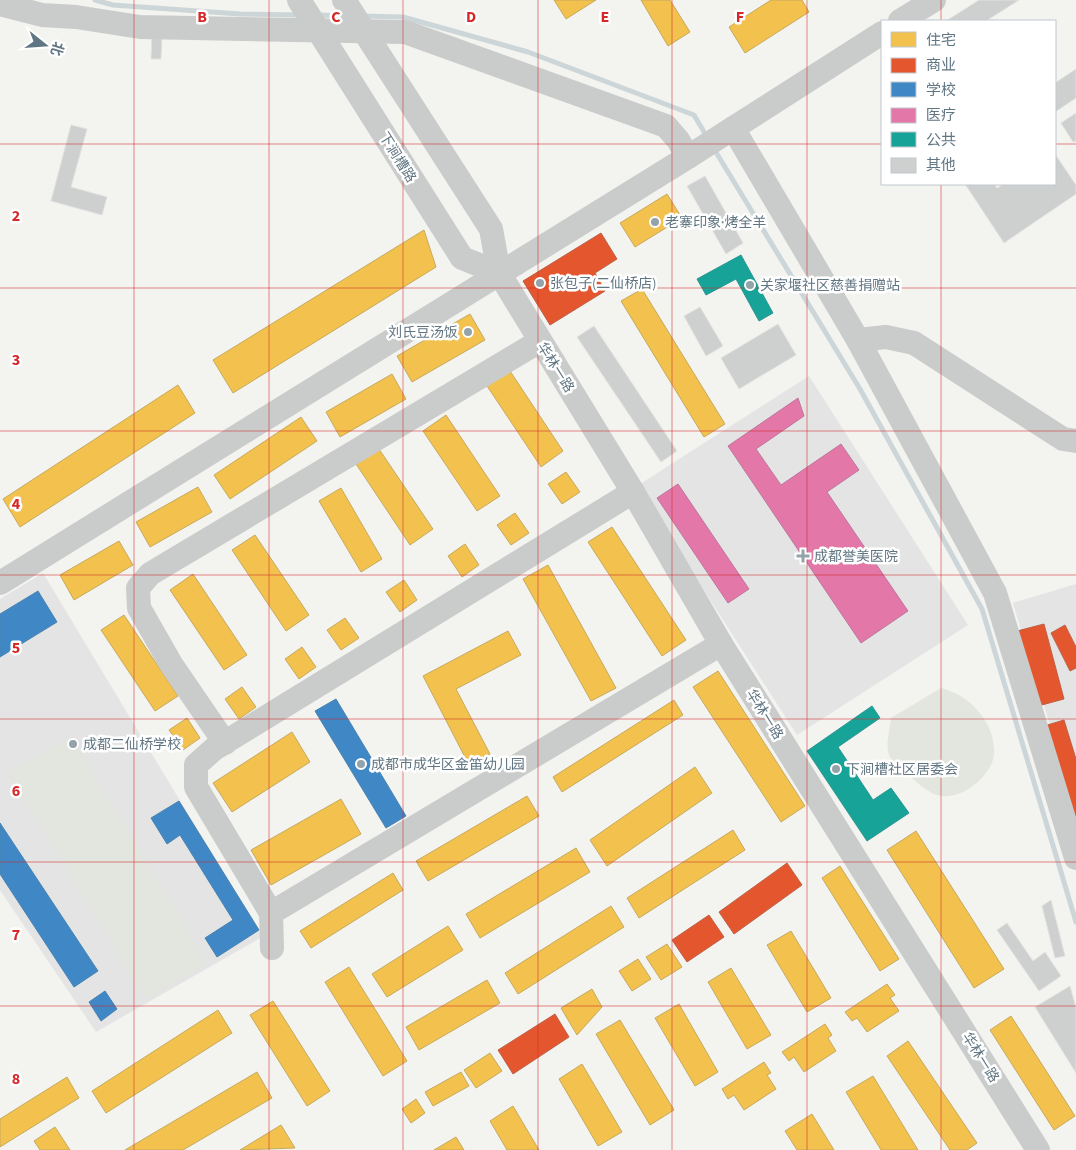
<svg xmlns="http://www.w3.org/2000/svg" width="1076" height="1150" viewBox="0 0 1076 1150" font-family="'Source Sans 3','Noto Sans SC',sans-serif">
  <style>
    .built { fill: #e3e4e3 }
    .green { fill: #e2e6de }
    .homes { fill: #f2c14e; stroke: #c6aa5e }
    .shops { fill: #e4572e; stroke: #bd6048 }
    .schools { fill: #3f88c5; stroke: #4983b1 }
    .health { fill: #e377a8; stroke: #bc779d }
    .public { fill: #17a398; stroke: #2d9692 }
    .lines { fill: none; stroke-linecap: round; stroke-linejoin: round }
    .stream { stroke: #ccd6d8; stroke-width: 5 }
    .building { fill: #ced0cf; stroke: #e2e2e0 }
    .minor { stroke: #cacccc; stroke-width: 24 }
    .grid { fill: none; stroke: #d62828; stroke-width: 1; stroke-opacity: 0.55 }
    .poi-dot { fill: #94a2a9; stroke: #fff; stroke-width: 2 }
    .labels { text-anchor: middle; stroke-width: 5; stroke-linejoin: round; paint-order: stroke }
    .street-label { font-size: 14px; fill: #617683; stroke: #fff }
    .poi-label { font-size: 14px; fill: #617683; stroke: #fff; text-anchor: start }
    .grid-label { font-size: 16px; text-anchor: middle; font-weight: bold; fill: #d62828; stroke: #fff; stroke-width: 5; stroke-linejoin: round; paint-order: stroke }
  </style>
  <rect width="100%" height="100%" fill="#f3f3f0"/>
  <g class="built">
    <polygon points="809,376 968,625 797,735 637,486"/>
    <polygon points="43,573 262,937 96,1032 0,890 0,599"/>
    <polygon points="1076,584 1076,811 1013,603"/>
  </g>
  <g class="green">
    <path d="M941,688C970,695 996,723 994,754C992,777 958,804 934,794C927,791 919,784 913,779C882,757 886,753 891,718Z"/>
    <polygon points="70,736 207,963 146,999 9,773"/>
  </g>
  <g class="homes">
    <polygon points="554,0 596,0 566,19"/>
    <polygon points="641,0 670,0 690,32 668,46"/>
    <polygon points="771,0 802,0 809,12 745,53 729,27"/>
    <polygon points="667,194 682,218 635,247 620,223"/>
    <polygon points="424,230 436,267 233,393 213,360"/>
    <polygon points="642,289 725,424 704,437 621,301"/>
    <polygon points="470,314 485,340 412,382 397,356"/>
    <polygon points="510,371 563,451 541,467 487,386"/>
    <polygon points="392,374 406,399 340,437 326,412"/>
    <polygon points="178,385 195,413 20,527 3,499"/>
    <polygon points="446,415 500,496 477,511 423,431"/>
    <polygon points="301,417 317,441 230,499 214,475"/>
    <polygon points="379,449 433,529 410,545 356,464"/>
    <polygon points="566,472 580,492 562,504 548,484"/>
    <polygon points="198,487 212,512 150,547 136,522"/>
    <polygon points="341,488 382,559 361,572 319,501"/>
    <polygon points="515,513 529,533 511,545 497,525"/>
    <polygon points="612,527 686,640 662,656 588,542"/>
    <polygon points="255,535 309,615 286,631 232,550"/>
    <polygon points="119,541 133,565 74,600 60,575"/>
    <polygon points="465,544 479,565 462,577 448,556"/>
    <polygon points="548,565 616,688 591,701 523,579"/>
    <polygon points="193,574 247,655 224,670 170,590"/>
    <polygon points="404,580 417,600 400,612 386,592"/>
    <polygon points="124,615 178,696 155,711 101,630"/>
    <polygon points="345,618 359,638 341,650 327,630"/>
    <polygon points="508,631 521,655 456,689 490,754 469,765 423,676"/>
    <polygon points="302,647 316,667 299,679 285,659"/>
    <polygon points="718,671 805,806 781,822 693,687"/>
    <polygon points="242,687 256,707 239,719 225,699"/>
    <polygon points="674,700 683,715 562,792 553,777"/>
    <polygon points="187,718 200,738 183,750 169,730"/>
    <polygon points="292,732 310,762 232,812 213,783"/>
    <polygon points="695,767 712,793 607,866 590,840"/>
    <polygon points="527,796 539,816 428,881 416,861"/>
    <polygon points="341,799 361,834 271,885 251,850"/>
    <polygon points="733,830 745,850 639,918 627,898"/>
    <polygon points="916,831 1004,969 974,988 887,850"/>
    <polygon points="576,848 590,872 480,938 466,914"/>
    <polygon points="840,866 899,959 880,971 822,878"/>
    <polygon points="393,873 403,890 311,948 300,931"/>
    <polygon points="611,906 624,927 518,994 505,973"/>
    <polygon points="448,926 463,950 387,997 372,974"/>
    <polygon points="791,931 831,998 807,1012 767,945"/>
    <polygon points="667,944 682,967 661,980 646,957"/>
    <polygon points="638,959 651,979 632,991 619,971"/>
    <polygon points="349,967 407,1061 383,1076 325,982"/>
    <polygon points="731,968 771,1035 747,1049 708,982"/>
    <polygon points="487,980 500,1003 419,1050 406,1027"/>
    <polygon points="887,984 895,995 890,998 899,1011 867,1032 857,1018 852,1021 845,1012"/>
    <polygon points="592,989 602,1007 577,1035 561,1008"/>
    <polygon points="273,1001 330,1091 307,1106 250,1015"/>
    <polygon points="679,1004 718,1072 695,1086 655,1018"/>
    <polygon points="218,1010 232,1033 106,1113 92,1091"/>
    <polygon points="1011,1016 1075,1116 1054,1130 990,1030"/>
    <polygon points="620,1020 674,1110 650,1125 596,1034"/>
    <polygon points="825,1024 832,1035 828,1038 836,1051 804,1072 794,1057 789,1061 782,1052"/>
    <polygon points="908,1041 977,1143 967,1150 950,1150 887,1056"/>
    <polygon points="490,1053 502,1071 476,1088 464,1070"/>
    <polygon points="764,1062 771,1073 767,1075 776,1089 744,1110 734,1095 728,1099 722,1089"/>
    <polygon points="582,1064 622,1132 598,1146 559,1079"/>
    <polygon points="257,1072 272,1098 183,1150 125,1150"/>
    <polygon points="461,1072 469,1086 433,1106 425,1092"/>
    <polygon points="873,1076 918,1150 881,1150 846,1092"/>
    <polygon points="67,1077 79,1098 0,1147 0,1119"/>
    <polygon points="416,1099 425,1113 411,1123 402,1109"/>
    <polygon points="513,1106 539,1150 507,1150 490,1121"/>
    <polygon points="812,1114 834,1150 797,1150 785,1131"/>
    <polygon points="281,1125 295,1148 240,1150"/>
    <polygon points="55,1127 70,1150 40,1150 34,1141"/>
    <polygon points="456,1137 464,1150 434,1150"/>
  </g>
  <g class="shops">
    <polygon points="601,233 617,259 595,273 605,291 550,325 523,281"/>
    <polygon points="1044,624 1064,699 1038,706 1017,631"/>
    <polygon points="1065,625 1076,647 1076,668 1070,671 1051,633"/>
    <polygon points="1064,720 1076,759 1076,835 1044,726"/>
    <polygon points="787,863 802,885 734,934 719,912"/>
    <polygon points="709,915 724,937 687,962 672,940"/>
    <polygon points="555,1014 569,1037 513,1074 498,1050"/>
  </g>
  <g class="schools">
    <polygon points="38,591 57,622 0,657 0,614"/>
    <polygon points="336,699 406,816 386,828 315,711"/>
    <polygon points="179,801 259,930 217,957 205,938 233,920 180,835 167,844 151,818"/>
    <polygon points="0,823 98,971 74,987 0,874"/>
    <polygon points="105,991 117,1009 101,1021 89,1002"/>
  </g>
  <g class="health">
    <polygon points="798,398 804,416 756,449 781,485 841,444 859,470 827,492 908,611 861,643 728,446"/>
    <polygon points="678,484 749,589 728,603 657,498"/>
  </g>
  <g class="public">
    <polygon points="741,255 773,313 759,321 736,279 706,295 697,279"/>
    <polygon points="872,706 880,718 838,747 873,800 891,788 909,813 867,841 807,751"/>
  </g>
  <g class="lines">
    <g class="stream">
      <polyline points="95,0 113,5 240,14 301,15"/>
      <polyline points="317,15 346,16"/>
      <polyline points="362,16 403,17 528,52 694,115 707,137"/>
      <polyline points="714,149 860,389 982,609 1076,922"/>
    </g>
  </g>
  <g class="building">
    <polygon points="979,0 1019,0 986,21 946,21"/>
    <polygon points="152,33 162,33 161,59 151,59"/>
    <polygon points="1076,69 1076,98 1055,112 1055,83"/>
    <polygon points="1076,113 1076,141 1073,142 1061,123"/>
    <polygon points="71,125 87,129 71,187 107,197 102,215 51,201"/>
    <polygon points="1055,154 1076,185 1076,194 1004,243 965,184 994,184 997,188 1004,184 1055,184"/>
    <polygon points="705,176 743,243 726,254 687,186"/>
    <polygon points="700,307 723,346 706,356 684,316"/>
    <polygon points="778,324 796,355 739,389 721,358"/>
    <polygon points="594,326 677,451 661,462 577,337"/>
    <polygon points="1051,900 1065,956 1055,958 1042,906"/>
    <polygon points="1007,923 1033,961 1045,952 1061,976 1039,991 997,930"/>
    <polygon points="1070,986 1076,1008 1076,1073 1035,1007"/>
  </g>
  <g class="lines">
    <g class="minor">
      <polyline points="299,0 462,258 499,273"/>
      <polyline points="344,0 491,229 499,273 633,492 721,644 1038,1150"/>
      <polyline points="0,4 42,15 76,17 140,27 405,32 666,126 678,140 688,157"/>
      <polyline points="900,21 934,0"/>
      <polyline points="733,128 858,340 995,593 1076,858"/>
      <polyline points="858,340 886,337 914,343 1063,439 1076,441"/>
      <polyline points="0,583 688,157 882,33"/>
      <polyline points="225,743 171,664 139,608 138,588 150,574 540,341"/>
      <polyline points="271,913 196,787 196,765 214,749 633,492"/>
      <polyline points="272,948 271,913 721,644"/>
    </g>
  </g>
  <path class="grid" d="M134,0V1150M269,0V1150M403,0V1150M538,0V1150M672,0V1150M807,0V1150M941,0V21M0,144H882M1055,144H1076M941,184V1150M0,288H1076M0,431H1076M0,575H1076M0,719H1076M0,862H1076M0,1006H1076"/>
  <g class="poi-dot">
    <circle cx="655" cy="222" r="5"/>
    <circle cx="540" cy="283" r="5"/>
    <circle cx="750" cy="285" r="5"/>
    <circle cx="468" cy="332" r="5"/>
    <path d="M800.5 548.5h5v5h5v5h-5v5h-5v-5h-5v-5h5z"/>
    <circle cx="73" cy="744" r="5"/>
    <circle cx="361" cy="764" r="5"/>
    <circle cx="836" cy="769" r="5"/>
  </g>
  <g class="labels">
    <g class="street-label">
      <text transform="translate(398 157) rotate(58)" y="5">下涧槽路</text>
      <text transform="translate(556 367) rotate(58)" y="5">华林一路</text>
      <text transform="translate(765 714) rotate(58)" y="5">华林一路</text>
      <text transform="translate(981 1057) rotate(58)" y="5">华林一路</text>
    </g>
    <g class="poi-label">
      <text x="665" y="227">老寨印象·烤全羊</text>
      <text x="550" y="288">张包子(二仙桥店)</text>
      <text x="760" y="290">关家堰社区慈善捐赠站</text>
      <text x="458" y="337" text-anchor="end">刘氏豆汤饭</text>
      <text x="814" y="561">成都誉美医院</text>
      <text x="83" y="749">成都二仙桥学校</text>
      <text x="371" y="769">成都市成华区金笛幼儿园</text>
      <text x="846" y="774">下涧槽社区居委会</text>
    </g>
  </g>
  <g class="grid-label">
    <text x="202" y="22">B</text>
    <text x="336" y="22">C</text>
    <text x="471" y="22">D</text>
    <text x="605" y="22">E</text>
    <text x="740" y="22">F</text>
    <text x="16" y="221">2</text>
    <text x="16" y="365">3</text>
    <text x="16" y="509">4</text>
    <text x="16" y="653">5</text>
    <text x="16" y="796">6</text>
    <text x="16" y="940">7</text>
    <text x="16" y="1084">8</text>
  </g>
  <rect x="881" y="20" width="175" height="165" fill="#ffffff" stroke="#c0c8cd"/>
  <rect x="891" y="32" width="25" height="15" fill="#f2c14e" stroke="#c0c8cd"/>
  <text x="926" y="45" font-size="15" fill="#617683">住宅</text>
  <rect x="891" y="58" width="25" height="15" fill="#e4572e" stroke="#c0c8cd"/>
  <text x="926" y="70" font-size="15" fill="#617683">商业</text>
  <rect x="891" y="82" width="25" height="15" fill="#3f88c5" stroke="#c0c8cd"/>
  <text x="926" y="95" font-size="15" fill="#617683">学校</text>
  <rect x="891" y="108" width="25" height="15" fill="#e377a8" stroke="#c0c8cd"/>
  <text x="926" y="120" font-size="15" fill="#617683">医疗</text>
  <rect x="891" y="132" width="25" height="15" fill="#17a398" stroke="#c0c8cd"/>
  <text x="926" y="145" font-size="15" fill="#617683">公共</text>
  <rect x="891" y="158" width="25" height="15" fill="#ced0cf" stroke="#c0c8cd"/>
  <text x="926" y="170" font-size="15" fill="#617683">其他</text>
  <g transform="translate(45 45) rotate(107)" stroke="#ffffff" stroke-width="4" paint-order="stroke">
  <path d="M0-4L9 19L0 12L-9 19Z" fill="#617683"/>
  <text y="-8" font-size="14" font-weight="bold" text-anchor="middle" fill="#617683">北</text>
  </g>
</svg>
